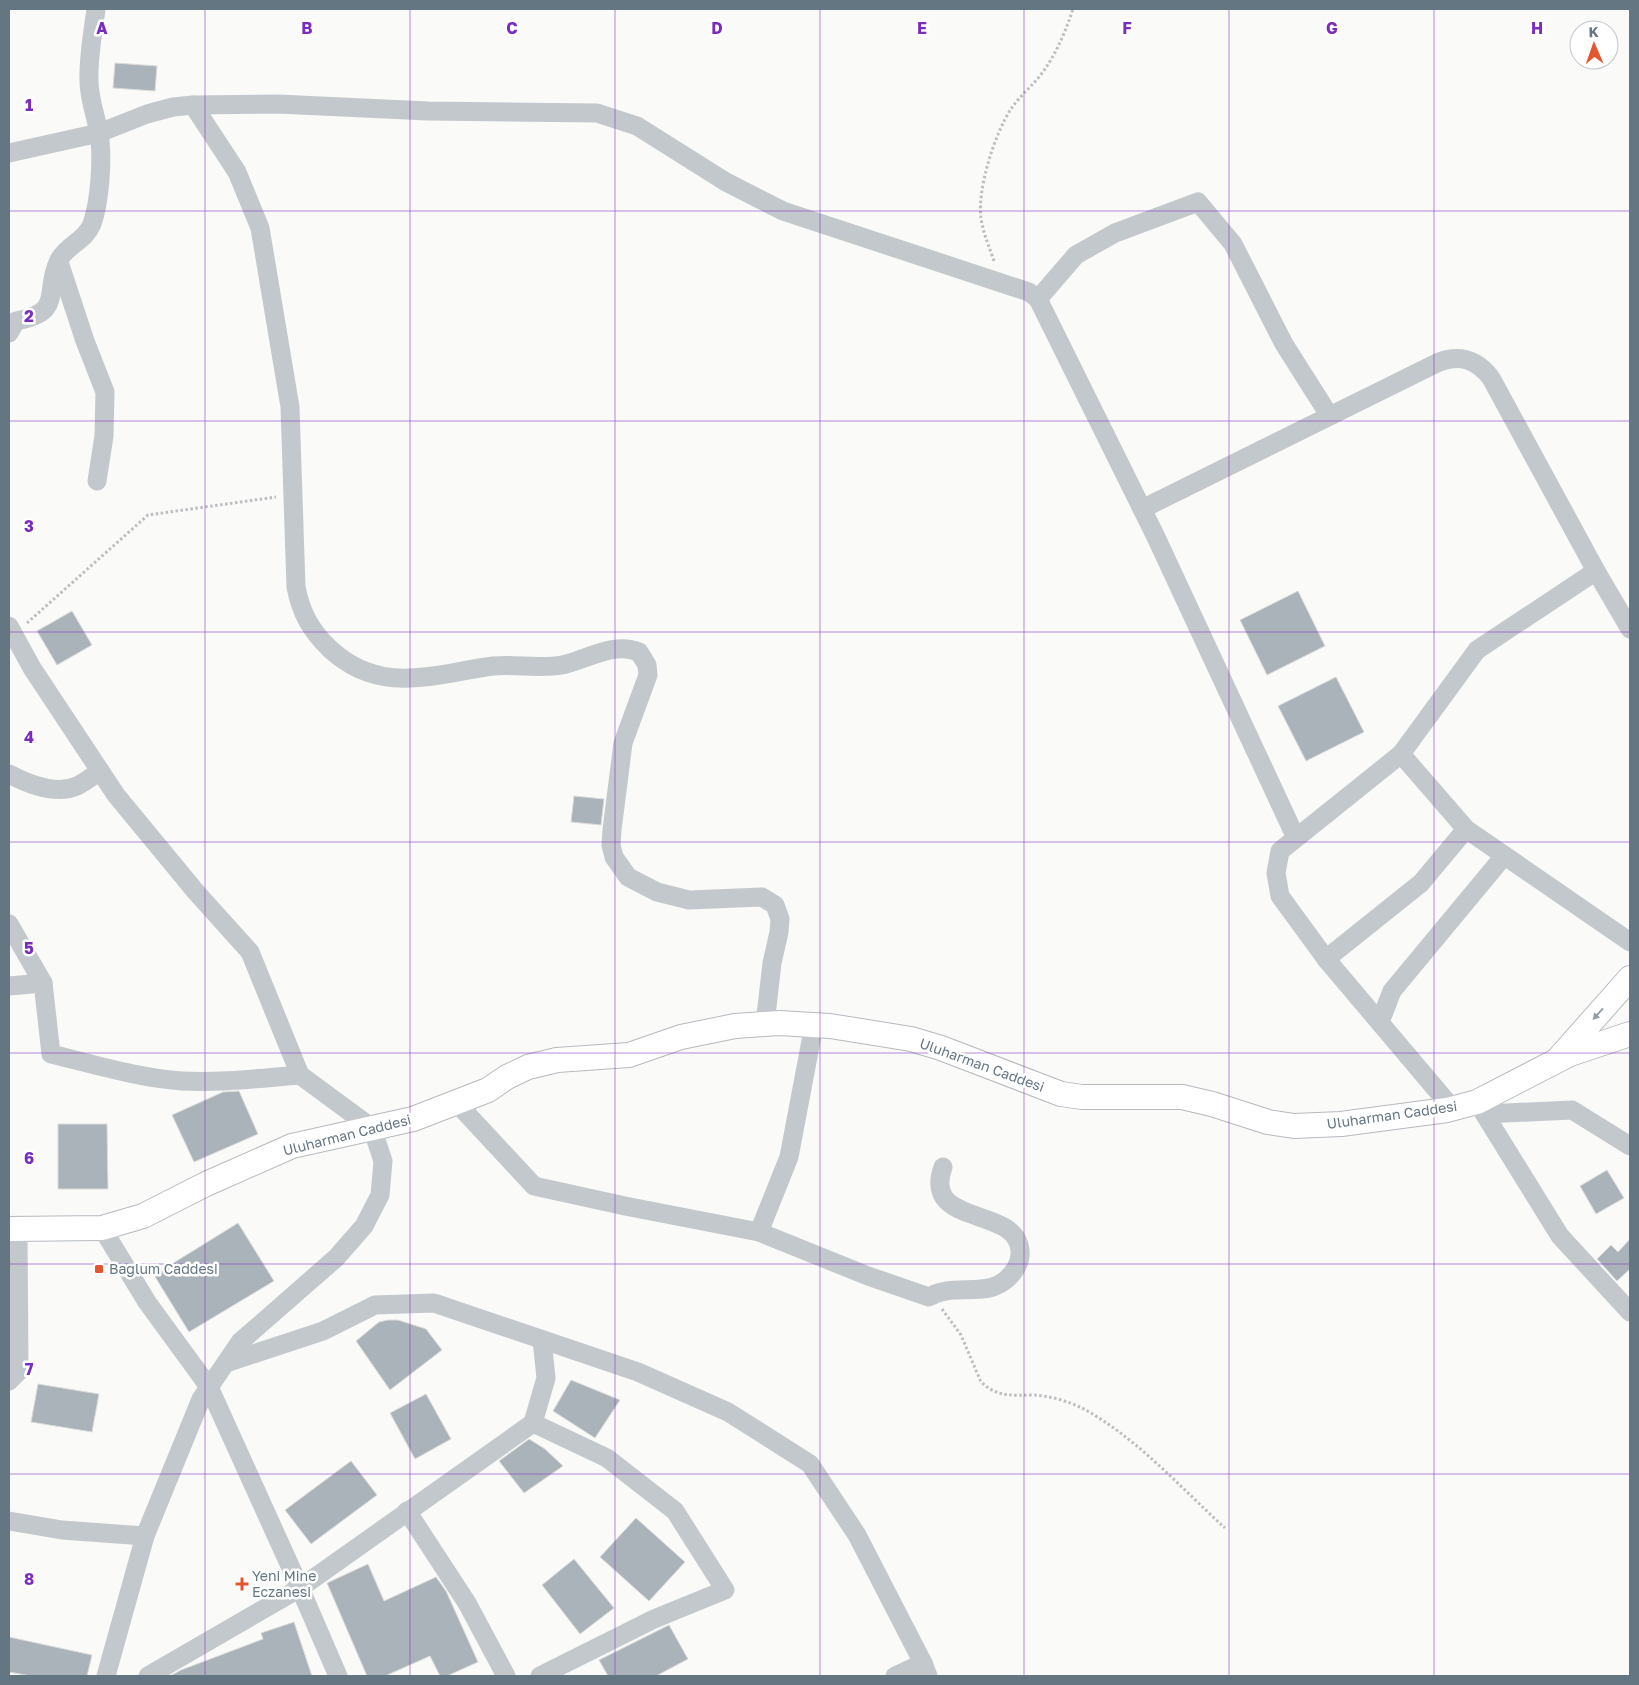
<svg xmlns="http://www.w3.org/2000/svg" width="1639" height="1685" viewBox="0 0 1639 1685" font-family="'Golos Text',sans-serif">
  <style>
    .building { fill: #aab3b9; stroke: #dcdcda }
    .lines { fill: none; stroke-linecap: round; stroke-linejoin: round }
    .major-casing { stroke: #b5babe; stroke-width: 26 }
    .path { stroke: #bbbfc2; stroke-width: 3; stroke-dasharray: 2.5 2.5; stroke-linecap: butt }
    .minor { stroke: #c3c8cc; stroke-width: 19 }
    .major { stroke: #fff; stroke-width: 24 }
    .oneway { fill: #939fa8 }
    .grid { fill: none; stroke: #7b2cbf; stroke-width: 1; stroke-opacity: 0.55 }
    .poi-dot { fill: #e4572e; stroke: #fff; stroke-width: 2 }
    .labels { text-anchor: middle; stroke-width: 5; stroke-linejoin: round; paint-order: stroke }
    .street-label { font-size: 14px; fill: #657683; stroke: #fff }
    .poi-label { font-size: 14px; fill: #657683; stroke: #fff; text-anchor: start }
    .grid-label { font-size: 16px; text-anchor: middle; font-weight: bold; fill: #7b2cbf; stroke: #fff; stroke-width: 5; stroke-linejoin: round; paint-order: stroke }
  </style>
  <rect width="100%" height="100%" fill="#fafaf8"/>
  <g class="building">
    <polygon points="115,63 157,66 155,91 113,88"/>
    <polygon points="1298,591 1325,646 1267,675 1240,620"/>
    <polygon points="72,611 92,645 57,665 37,631"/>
    <polygon points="1336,677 1364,732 1306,761 1278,706"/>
    <polygon points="574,796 604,799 601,825 571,822"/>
    <polygon points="239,1091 258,1134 194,1162 172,1115 223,1092"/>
    <polygon points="58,1124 107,1124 108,1189 58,1189"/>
    <polygon points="1607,1170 1624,1198 1596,1214 1580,1186"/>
    <polygon points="238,1223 274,1281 189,1332 154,1275"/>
    <polygon points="1630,1239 1630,1269 1617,1281 1597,1259 1611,1245 1618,1252"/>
    <polygon points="388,1320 398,1320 426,1329 442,1350 390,1390 356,1341 379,1322"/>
    <polygon points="571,1380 620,1400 595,1438 553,1411"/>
    <polygon points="38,1384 99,1394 92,1432 31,1422"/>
    <polygon points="426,1394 451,1439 415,1459 390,1413"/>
    <polygon points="529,1439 545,1449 563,1466 524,1493 499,1461"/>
    <polygon points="351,1461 377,1495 311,1544 285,1510"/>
    <polygon points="636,1518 685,1562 649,1601 600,1557"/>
    <polygon points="574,1559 614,1608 580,1634 542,1585"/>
    <polygon points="368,1564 384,1601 436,1577 446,1591 478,1662 447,1676 440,1676 430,1656 385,1676 367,1676 327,1583"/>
    <polygon points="294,1622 312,1676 170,1676 181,1670 263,1639 261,1633"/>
    <polygon points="669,1625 688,1659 656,1676 608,1676 599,1660"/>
    <polygon points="9,1637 92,1655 87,1676 31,1676 9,1672"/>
  </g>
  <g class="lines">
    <g class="major-casing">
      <g id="major">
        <polyline points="1560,1057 1630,978"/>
        <polyline points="9,1229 102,1228 143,1216 206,1184 292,1146 413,1119 488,1090 507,1077 528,1067 557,1060 629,1055 681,1037 735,1026 779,1023 830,1026 911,1039 941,1048 1061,1094 1082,1097 1182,1097 1212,1104 1268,1122 1294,1126 1341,1124 1447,1110 1477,1102 1570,1054 1630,1034"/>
      </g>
    </g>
    <g class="path">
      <path d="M994,261C989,246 983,233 981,218C977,189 995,133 1011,109C1019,97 1030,88 1039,77C1055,57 1065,33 1073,9"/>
      <polyline points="27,623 148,515 276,497"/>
      <path d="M942,1309L961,1335L981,1382C998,1398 1013,1395 1034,1395C1050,1396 1068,1401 1082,1408C1136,1437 1180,1487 1225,1528"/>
    </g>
    <g class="minor">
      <path d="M193,105L237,172L260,228L290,407L296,587C301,613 311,631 330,649C381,696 433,674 493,666C516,664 539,669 562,665C586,660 614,641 639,652L647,665L648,675L623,743L612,830L611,845L614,857L628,877L657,892L689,900L762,897L775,905L780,919L779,932L772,963L765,1024"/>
      <polyline points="9,153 99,133 147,114 173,107 193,105 278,104 428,111 597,113 637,126 726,182 783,211 1029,292 1038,299 1155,535 1296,838"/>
      <polyline points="59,262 85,341 105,392 104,436 97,481"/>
      <polyline points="1038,299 1076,255 1115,233 1198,202 1233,244 1284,344 1329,415"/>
      <path d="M9,333L16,321C65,312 43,293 59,260C67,245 85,241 92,224C100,201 103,158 99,133C96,116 89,99 89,81C88,57 93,33 96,9"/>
      <path d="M1142,509L1439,362C1461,354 1477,360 1491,378L1596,571L1630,629"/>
      <polyline points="9,626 32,668 116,795 196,892 250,952 300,1075 372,1128 383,1161 380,1195 364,1226 336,1258 240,1342 201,1399 145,1536 106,1676"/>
      <polyline points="1401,754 1466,829 1630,942"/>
      <path d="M9,774C28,784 56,795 77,786C85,782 93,776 100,771"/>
      <path d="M9,924L43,983L51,1054C93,1064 138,1078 182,1081C222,1083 261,1078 300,1075"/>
      <polyline points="1326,959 1421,883 1466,829"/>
      <polyline points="9,986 43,983"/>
      <polyline points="1380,1022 1392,991 1504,856"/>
      <polyline points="455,1101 534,1186 625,1206 759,1232 789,1157 814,1025"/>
      <polyline points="1477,1102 1560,1236 1630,1312"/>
      <polyline points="1452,1108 1326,959 1280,896 1276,873 1280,851 1401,754 1477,650 1596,571"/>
      <polyline points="1485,1114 1572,1110 1630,1146"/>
      <polyline points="102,1228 147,1302 209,1387 300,1588 338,1676"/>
      <path d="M759,1232L868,1276L929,1297C957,1280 994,1304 1016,1268C1020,1261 1021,1252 1019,1245C1009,1207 922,1225 943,1167"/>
      <polyline points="226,1363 323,1331 375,1305 434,1303 638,1372 728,1412 810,1464 857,1535 923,1663 928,1676"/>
      <polyline points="9,1381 19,1371 18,1229"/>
      <polyline points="533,1423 546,1378 542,1340"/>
      <polyline points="407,1511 467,1603 506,1676"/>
      <polyline points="9,1521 62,1530 145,1536"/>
      <polyline points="148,1676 300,1588 533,1423 607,1458 675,1511 725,1590 654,1619 540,1676"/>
      <polyline points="895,1676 923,1663"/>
    </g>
    <use href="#major" class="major"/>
  </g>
  <defs><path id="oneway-solid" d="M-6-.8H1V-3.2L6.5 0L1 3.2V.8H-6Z" transform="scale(1.25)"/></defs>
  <use class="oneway" href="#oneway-solid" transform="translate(1598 1014) rotate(132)"/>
  <path class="grid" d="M205,9V1676M410,9V1676M615,9V1676M820,9V1676M1024,9V1676M1229,9V1676M1434,9V1676M9,211H1630M9,421H1630M9,632H1630M9,842H1630M9,1053H1630M9,1264H1630M9,1474H1630"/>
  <g class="poi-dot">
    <rect x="94" y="1264" width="10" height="10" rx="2.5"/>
    <path d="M239.5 1576.5h5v5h5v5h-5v5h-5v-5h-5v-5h5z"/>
  </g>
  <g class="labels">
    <g class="street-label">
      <text transform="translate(982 1065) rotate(20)" y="5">Uluharman Caddesi</text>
      <text transform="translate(1392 1115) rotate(-8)" y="5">Uluharman Caddesi</text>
      <text transform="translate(347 1135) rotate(-14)" y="5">Uluharman Caddesi</text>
    </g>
    <g class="poi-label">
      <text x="109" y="1274">Bağlum Caddesi</text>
      <text x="252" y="1581">Yeni Mine<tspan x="252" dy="16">Eczanesi</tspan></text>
    </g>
  </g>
  <g class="grid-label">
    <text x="102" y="34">A</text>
    <text x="307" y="34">B</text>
    <text x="512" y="34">C</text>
    <text x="717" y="34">D</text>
    <text x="922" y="34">E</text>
    <text x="1127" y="34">F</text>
    <text x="1332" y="34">G</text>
    <text x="1537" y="34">H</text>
    <text x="29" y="111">1</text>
    <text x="29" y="322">2</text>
    <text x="29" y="532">3</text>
    <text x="29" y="743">4</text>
    <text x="29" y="954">5</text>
    <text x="29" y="1164">6</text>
    <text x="29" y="1375">7</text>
    <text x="29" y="1585">8</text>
  </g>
  <rect width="1639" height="1685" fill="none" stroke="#657683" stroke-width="20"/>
  <g transform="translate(1594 45) rotate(358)"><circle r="24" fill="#ffffff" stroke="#c1c8cd"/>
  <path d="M0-4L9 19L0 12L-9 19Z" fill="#e4572e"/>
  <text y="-8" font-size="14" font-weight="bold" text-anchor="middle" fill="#657683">K</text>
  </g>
</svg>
